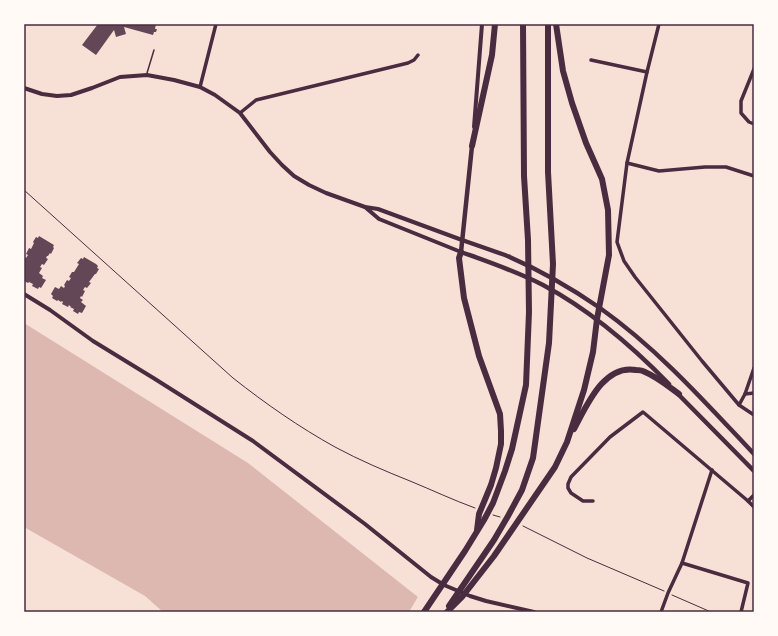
<svg xmlns="http://www.w3.org/2000/svg" width="778" height="636" viewBox="0 0 778 636" font-family="'IBM Plex Sans',sans-serif">
  <style>
    .water { fill: #dcb8b0 }
    .pier { fill: #f7e1d7 }
    .building { fill: #644757 }
    .lines { fill: none; stroke-linecap: round; stroke-linejoin: round }
    .path { stroke: #4a2c40; stroke-width: 1 }
    .service { stroke: #4a2c40; stroke-width: 1.5 }
    .minor { stroke: #4a2c40; stroke-width: 3.5 }
    .tertiary { stroke: #4a2c40; stroke-width: 4 }
    .secondary { stroke: #4a2c40; stroke-width: 4.5 }
    .motorway { stroke: #4a2c40; stroke-width: 6 }
    .neatline { fill: none; stroke: #4a2c40; stroke-width: 1.5 }
  </style>
  <rect width="100%" height="100%" fill="#f7e1d7"/>
  <polygon class="water" points="24,323 248,463 437,612 163,612 145,596 24,527"/>
  <polygon class="pier" points="419,595 438,610 439,612 409,612"/>
  <g class="building">
    <polygon points="98,24 156,24 155,29 157,29 156,32 154,32 153,35 124,27 126,34 116,37 114,30 96,55 82,45"/>
    <polygon points="39,236 54,245 53,247 54,248 51,254 50,253 48,256 47,256 46,258 48,259 44,265 42,264 40,267 42,268 39,273 43,276 42,278 46,280 41,288 39,287 38,289 32,286 33,284 29,282 28,283 24,281 24,257 26,258 28,255 26,254 29,248 31,249 34,243 33,242 36,237 38,238"/>
    <polygon points="84,257 96,264 98,266 97,268 99,269 96,274 95,274 89,282 91,283 87,288 85,287 83,290 85,291 82,297 81,296 80,298 83,300 81,302 86,306 82,313 79,312 78,314 73,311 74,309 70,307 71,307 69,305 68,307 62,304 63,302 62,301 61,302 58,300 57,301 52,298 53,296 51,294 55,287 59,289 61,286 64,288 65,286 64,285 67,280 69,281 71,278 69,277 72,272 74,272 79,264 77,263 81,258 83,259"/>
  </g>
  <g class="lines">
    <g class="path">
      <path d="M24,190L233,378C266,404 299,427 335,447C359,460 385,471 410,481C432,490 453,500 475,508"/>
      <polyline points="493,515 500,517"/>
      <polyline points="523,526 587,558 664,591"/>
      <polyline points="672,595 711,612"/>
    </g>
    <polyline class="service" points="147,73 154,50"/>
    <g class="minor">
      <polyline points="659,24 647,72 627,163 617,242 624,261 635,277 702,361 739,405 754,415"/>
      <polyline points="591,60 647,72"/>
      <polyline points="754,69 741,101 741,113 749,122 754,124"/>
      <polyline points="200,87 216,24"/>
      <polyline points="240,113 256,100 408,63 414,60 418,55"/>
      <polyline points="627,163 659,171 705,167 726,167 754,176"/>
      <polyline points="745,394 754,393"/>
      <polyline points="739,405 745,394 754,368"/>
      <polyline points="593,501 583,501 571,493 568,488 568,484 571,477 610,437 643,412 748,501 754,507"/>
      <polyline points="748,501 754,495"/>
      <polyline points="682,563 748,583 741,612"/>
      <polyline points="661,612 668,593 682,563 712,470"/>
    </g>
    <g class="tertiary">
      <polyline points="24,88 42,94 57,96 71,95 92,88 120,77 147,75 174,80 200,87 215,95 240,113 270,152 282,165 294,176 309,185 326,193 365,207 378,209 462,240"/>
      <polyline points="474,127 482,24"/>
      <polyline points="365,207 379,219 461,252"/>
      <polyline points="24,294 50,310 93,341 155,379 253,441 365,524 431,577 444,585 470,596 486,601 534,612"/>
    </g>
    <g class="secondary">
      <path d="M472,146L461,252C489,262 516,271 543,285C590,310 632,346 669,384"/>
      <path d="M462,240C476,245 491,250 505,255C538,269 571,288 600,308C659,350 705,402 754,454"/>
      <polyline points="677,393 754,471"/>
    </g>
    <g class="motorway">
      <polyline points="472,146 492,55 495,24"/>
      <polyline points="461,252 459,258 464,298 479,356 500,414 501,431 501,444 496,468 491,485 479,514 477,530"/>
      <path d="M574,429C587,405 604,364 636,370C639,370 642,370 645,372C657,377 668,386 679,394"/>
      <polyline points="449,606 494,540 508,516 522,490 533,458 549,343 553,264 548,172 548,24"/>
      <polyline points="424,612 465,551 484,520 493,503 505,471 512,449 526,385 529,312 528,240 524,176 523,24"/>
      <polyline points="447,612 462,597 494,556 555,467 567,442 584,390 593,352 597,319 609,255 608,210 602,179 586,143 572,103 563,71 556,24"/>
    </g>
  </g>
  <rect width="778" height="636" fill="none" stroke="#fffaf5" stroke-width="50"/>
  <rect x="25" y="25" width="728" height="586" class="neatline"/>
</svg>
